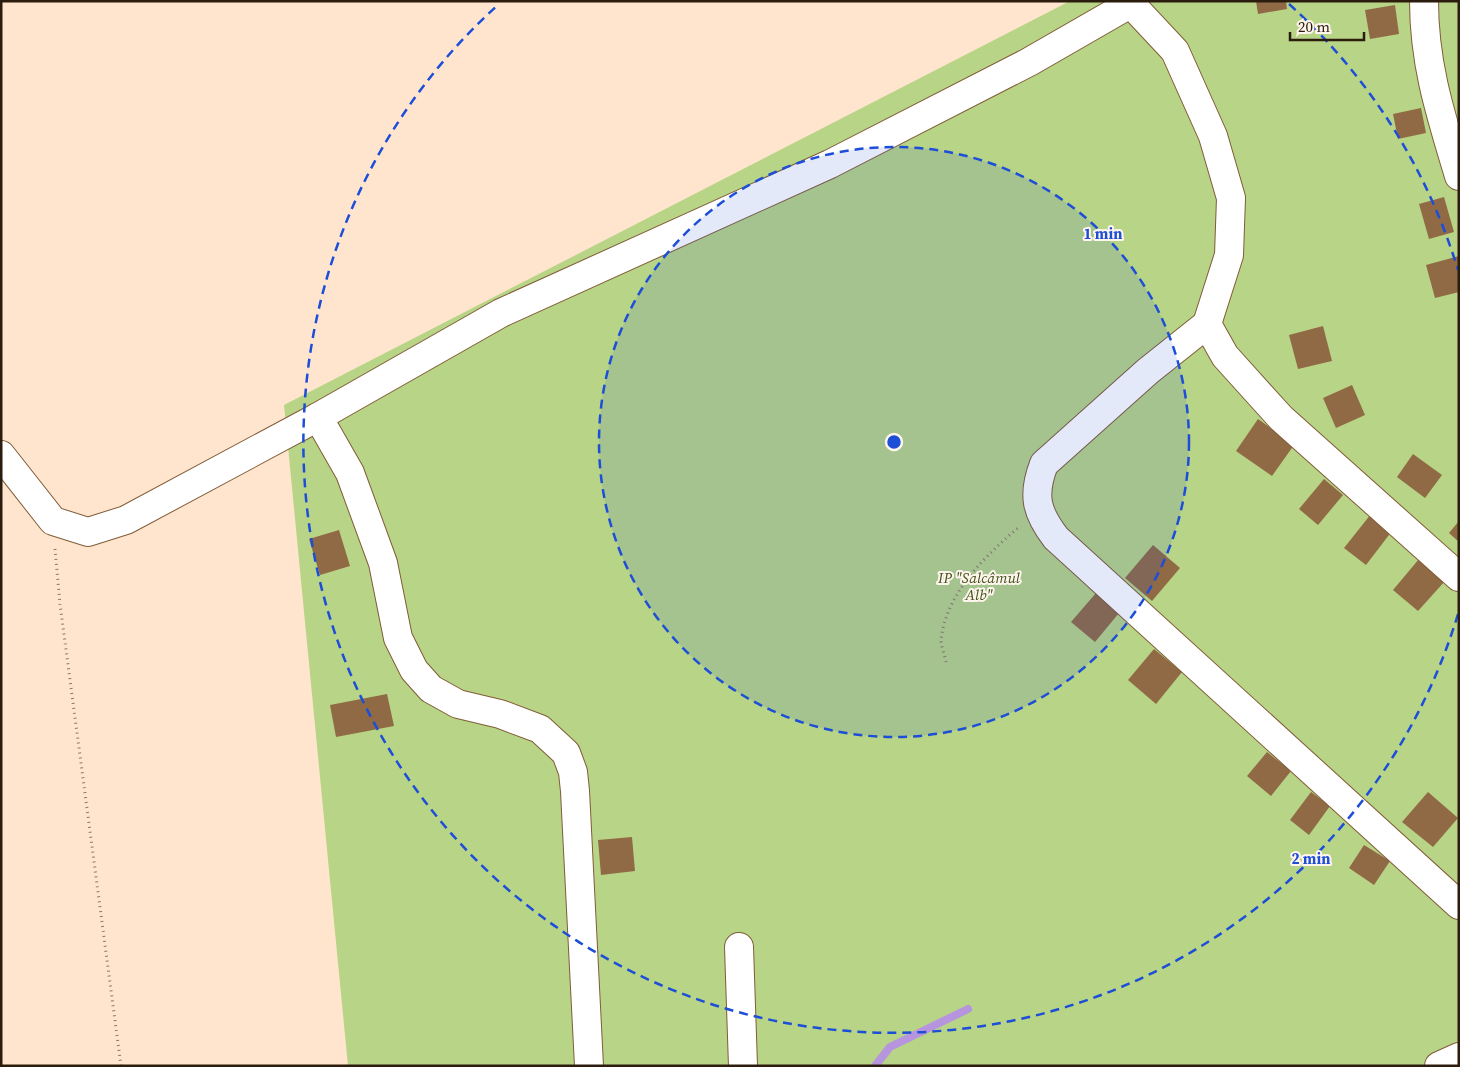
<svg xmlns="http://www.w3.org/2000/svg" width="1460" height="1067" viewBox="0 0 1460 1067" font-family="'Source Serif 4',serif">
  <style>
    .green { fill: #b8d486 }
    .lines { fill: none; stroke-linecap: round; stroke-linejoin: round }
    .stream { stroke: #b695de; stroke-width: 8 }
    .building { fill: #906a45 }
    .street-casing { stroke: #815c38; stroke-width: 30 }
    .path { stroke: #8c7865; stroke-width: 3; stroke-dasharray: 1 4; stroke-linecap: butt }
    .street { stroke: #fff; stroke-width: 28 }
    .ring { fill: none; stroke: #1d4ed8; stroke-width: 2.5; stroke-dasharray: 9 6 }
    .labels { text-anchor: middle; stroke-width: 4; stroke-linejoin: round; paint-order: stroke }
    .park-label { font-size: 15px; font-style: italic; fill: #43541c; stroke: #fef5ed }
    .centre { fill: #1d4ed8; stroke: #fef5ed; stroke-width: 2.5 }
    .ring-label { font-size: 15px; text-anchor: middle; font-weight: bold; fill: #1d4ed8; stroke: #fef5ed; stroke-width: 4; stroke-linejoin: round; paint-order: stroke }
  </style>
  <rect width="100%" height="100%" fill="#ffe5cd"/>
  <polygon class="green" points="1070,1 1459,1 1459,1066 348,1066 284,405"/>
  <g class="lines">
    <polyline class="stream" points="875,1066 890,1047 968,1009"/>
  </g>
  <g class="building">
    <polygon points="1256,1 1286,1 1287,9 1258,14"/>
    <polygon points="1395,5 1399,34 1370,39 1365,10"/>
    <polygon points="1421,108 1426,133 1398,139 1393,114"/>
    <polygon points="1444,197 1454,232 1429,239 1419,204"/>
    <polygon points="1459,256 1459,292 1435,298 1426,265"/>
    <polygon points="1323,326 1332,361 1298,369 1289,335"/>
    <polygon points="1352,385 1365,415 1336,428 1323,398"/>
    <polygon points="1258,419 1294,445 1272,476 1236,451"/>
    <polygon points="1413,454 1442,475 1425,498 1397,477"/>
    <polygon points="1324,479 1343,495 1318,525 1299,509"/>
    <polygon points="1371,514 1392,531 1366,565 1344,548"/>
    <polygon points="1459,521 1459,542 1449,533"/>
    <polygon points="339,530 350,566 320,575 309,539"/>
    <polygon points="1153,545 1180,568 1152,601 1125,578"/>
    <polygon points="1419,559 1445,581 1418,611 1393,590"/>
    <polygon points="1096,593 1119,613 1095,642 1071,622"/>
    <polygon points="1154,649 1182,672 1156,704 1128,680"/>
    <polygon points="387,694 394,726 336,737 330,705"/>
    <polygon points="1267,752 1291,771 1271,796 1247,776"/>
    <polygon points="1311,792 1330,806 1309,835 1290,820"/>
    <polygon points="1428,792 1458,818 1433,847 1402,822"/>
    <polygon points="632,837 635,871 601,875 598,840"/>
    <polygon points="1364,845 1390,861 1374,885 1349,868"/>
  </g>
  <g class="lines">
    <g class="street-casing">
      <g id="street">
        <path d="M1424,1C1424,65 1441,116 1459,176"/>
        <path d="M1131,4L1175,51L1213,136L1231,198L1229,255L1207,324L1148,371L1044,464C1032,495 1036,512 1056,538L1459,905"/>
        <polyline points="1207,324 1225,356 1281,418 1459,577"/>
        <polyline points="318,417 350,473 383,563 398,638 414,670 431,689 458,704 500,714 540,729 566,753 573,772 575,791 589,1066"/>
        <polyline points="1,455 53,521 88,532 126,520 318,417 501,313 830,164 1029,62 1135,1"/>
        <polyline points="739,947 743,1066"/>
        <polyline points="1439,1066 1459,1057"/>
      </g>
    </g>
    <g class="path">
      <polyline points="55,549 60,604 121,1066"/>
      <path d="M946,662C945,656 941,646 941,640C946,593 986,555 1019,527"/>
    </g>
    <use href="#street" class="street"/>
  </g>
  <circle cx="894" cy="442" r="295" fill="#1d4ed8" fill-opacity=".12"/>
  <g class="ring">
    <circle cx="894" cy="442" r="295"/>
    <path d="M1458 614A590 590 0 1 1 499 4M1289 4A590 590 0 0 1 1458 270"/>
  </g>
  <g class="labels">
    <g class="park-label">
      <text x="979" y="583">IP "Salcâmul<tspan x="979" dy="17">Alb"</tspan></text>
    </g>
  </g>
  <circle cx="894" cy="442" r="8" class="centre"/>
  <g class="ring-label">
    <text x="1103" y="239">1 min</text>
    <text x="1311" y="864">2 min</text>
  </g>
  <rect width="1460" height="1067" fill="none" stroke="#2b1c0d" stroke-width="5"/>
  <path d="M1290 32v8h74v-8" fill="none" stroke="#2b1c0d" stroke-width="2.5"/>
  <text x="1298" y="32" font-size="15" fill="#2b1c0d" stroke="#fef5ed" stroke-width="4" paint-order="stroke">20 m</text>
</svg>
